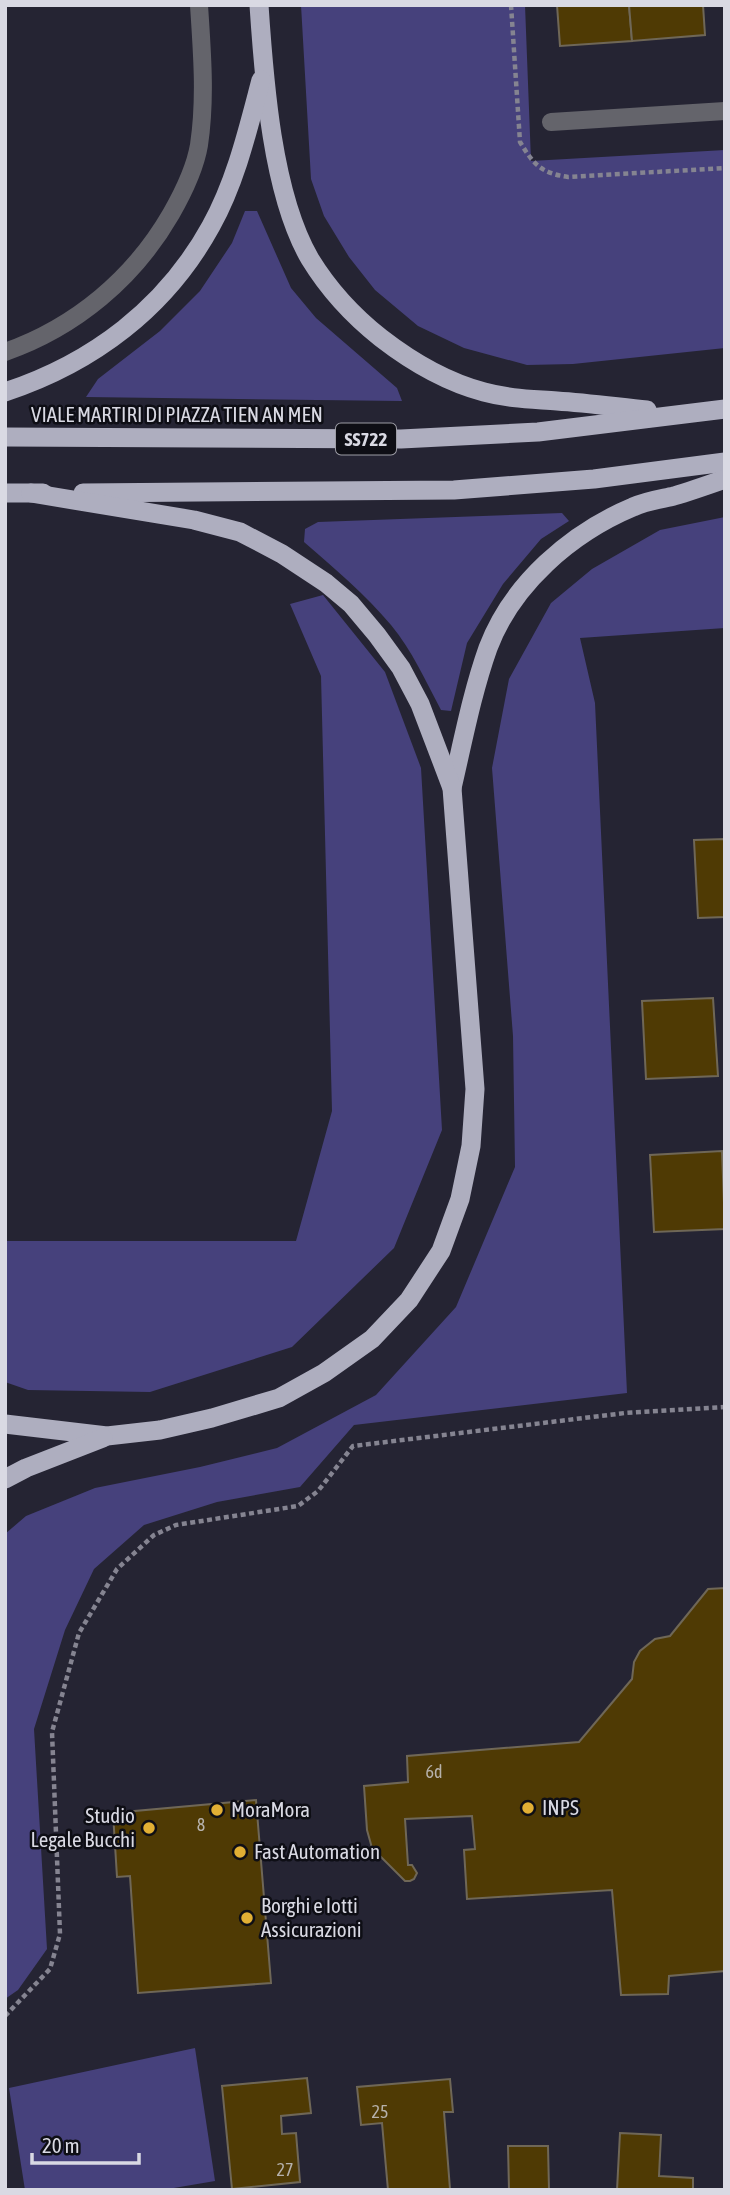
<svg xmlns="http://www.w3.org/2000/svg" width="730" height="2195" viewBox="0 0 730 2195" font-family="'Asap Condensed',sans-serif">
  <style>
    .green { fill: #46417c }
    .building { fill: #4f3a04; stroke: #6f6757; stroke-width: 2 }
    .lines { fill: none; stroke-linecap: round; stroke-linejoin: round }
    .path { stroke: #858491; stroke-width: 4.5; stroke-dasharray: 5 3.5; stroke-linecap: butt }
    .minor { stroke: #64646b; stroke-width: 18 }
    .trunk { stroke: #aeaebf; stroke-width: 19 }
    .poi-dot { fill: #e1af34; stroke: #0e0e15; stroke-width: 2.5 }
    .labels { text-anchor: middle; stroke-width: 5; stroke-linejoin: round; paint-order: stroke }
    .number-label { font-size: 18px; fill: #b6b1ab }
    .shield { fill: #0e0e15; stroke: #9c9ca5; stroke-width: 2 }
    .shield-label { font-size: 19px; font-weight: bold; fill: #d9d9e3 }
    .street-label { font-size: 21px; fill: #d9d9e3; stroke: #0e0e15 }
    .poi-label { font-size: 21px; fill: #d9d9e3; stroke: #0e0e15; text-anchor: start }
  </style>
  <rect width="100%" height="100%" fill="#252433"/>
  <g class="green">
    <polygon points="301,5 525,5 531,161 725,150 725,348 573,364 527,365 464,348 418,326 375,290 349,257 324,216 311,179"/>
    <polygon points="245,211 257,211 291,288 316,318 397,388 402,401 86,397 98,379 160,331 200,291 232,243"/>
    <path d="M562,513L569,521L541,539L503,584L467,643L451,711L441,710C426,682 412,650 391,625C365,594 335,569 304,542L305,529L318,522Z"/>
    <polygon points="725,517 725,628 580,638 595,703 627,1393 354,1425 300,1487 217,1502 144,1525 94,1569 65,1630 34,1729 47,1949 18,1990 5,1999 5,1534 26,1516 95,1488 200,1467 277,1448 376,1395 456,1307 515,1167 513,1036 492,768 509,679 551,603 592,569 660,530"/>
    <polygon points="323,595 385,672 421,768 442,1130 394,1248 292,1347 150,1392 28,1390 5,1382 5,1241 296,1241 332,1111 321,676 290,604"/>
    <polygon points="195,2048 215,2181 162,2190 25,2190 9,2088"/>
  </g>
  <g class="building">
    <polygon points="557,5 629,5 632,41 560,46"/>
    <polygon points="629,5 703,5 705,35 632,41"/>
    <polygon points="725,839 725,917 698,918 694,840"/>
    <polygon points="713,998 718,1076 646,1079 642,1001"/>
    <polygon points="722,1151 725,1229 654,1232 650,1155"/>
    <polygon points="725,1588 725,1971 669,1976 668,1994 621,1995 612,1890 467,1899 464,1850 475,1849 472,1816 405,1819 408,1865 412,1865 417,1873 414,1879 410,1881 405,1881 372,1848 367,1830 364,1786 408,1782 407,1756 579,1742 632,1679 634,1662 640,1651 655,1639 670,1636 708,1589"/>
    <polygon points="256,1800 271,1983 138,1993 130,1876 117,1877 113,1813"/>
    <polygon points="307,2078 311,2113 281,2116 282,2134 296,2133 300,2182 232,2189 222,2086"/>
    <polygon points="450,2079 453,2112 444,2112 450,2189 388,2190 382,2123 361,2125 357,2087"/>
    <polygon points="620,2133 661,2135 659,2176 693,2178 693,2190 617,2190"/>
    <polygon points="508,2146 548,2146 549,2190 509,2190"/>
  </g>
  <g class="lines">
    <g class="path">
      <path d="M511,5L520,142C534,165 541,173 568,177L725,168"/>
      <polyline points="5,2016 50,1969 60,1934 52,1732 79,1633 117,1569 154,1535 176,1525 298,1506 318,1491 353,1446 625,1413 725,1407"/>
    </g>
    <g class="minor">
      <polyline points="551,122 725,111"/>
      <path d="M5,352C76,327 134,278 171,214C183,193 195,169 199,145C206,98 202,52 199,5"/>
    </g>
    <g class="trunk">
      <path d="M259,5C264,80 272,194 310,259C329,290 353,316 381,338C412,362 446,382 484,392C510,399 530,399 557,401C587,403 617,407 647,410"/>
      <path d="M5,392C93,363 166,308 211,226C236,181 248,129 261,80"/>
      <polyline points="5,437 401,439 538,432 725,409"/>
      <polyline points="5,493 43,493"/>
      <polyline points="83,493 454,490 594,479 725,462"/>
      <path d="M452,788C463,741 472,693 488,648C512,584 571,533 633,507C646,501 661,499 674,496C691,491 708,485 725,479"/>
      <polyline points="5,1424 107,1436 160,1430 212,1418 279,1398 324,1373 372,1339 409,1300 441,1251 460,1199 471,1146 475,1089 452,788 420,704 401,668 377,635 351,604 326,583 282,554 240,532 194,520 31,493"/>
      <polyline points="5,1479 26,1468 103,1438"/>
    </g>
  </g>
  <g class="poi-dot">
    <circle cx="528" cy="1808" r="7"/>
    <circle cx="217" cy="1810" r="7"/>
    <circle cx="149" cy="1828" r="7"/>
    <circle cx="240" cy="1852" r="7"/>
    <circle cx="247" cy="1918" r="7"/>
  </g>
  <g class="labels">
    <g class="number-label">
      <text x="434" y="1778">6d</text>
      <text x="201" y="1831">8</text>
      <text x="380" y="2118">25</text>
      <text x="285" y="2176">27</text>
    </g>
    <rect class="shield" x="336" y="423.5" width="60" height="31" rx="5"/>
    <g class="shield-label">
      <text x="366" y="446">SS722</text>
    </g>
    <g class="street-label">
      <text x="177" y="422">VIALE MARTIRI DI PIAZZA TIEN AN MEN</text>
    </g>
    <g class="poi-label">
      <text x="542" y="1815">INPS</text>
      <text x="231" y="1817">MoraMora</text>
      <text x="135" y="1823" text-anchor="end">Studio<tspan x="135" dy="24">Legale Bucchi</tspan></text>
      <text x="254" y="1859">Fast Automation</text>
      <text x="261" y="1913">Borghi e Iotti<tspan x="261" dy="24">Assicurazioni</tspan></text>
    </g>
  </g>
  <rect width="730" height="2195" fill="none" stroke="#d9d9e3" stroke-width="14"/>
  <path d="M32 2153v10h107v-10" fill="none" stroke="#d9d9e3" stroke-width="3.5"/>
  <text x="42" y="2153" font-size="21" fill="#d9d9e3" stroke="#0e0e15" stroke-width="5" paint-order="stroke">20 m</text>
</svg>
